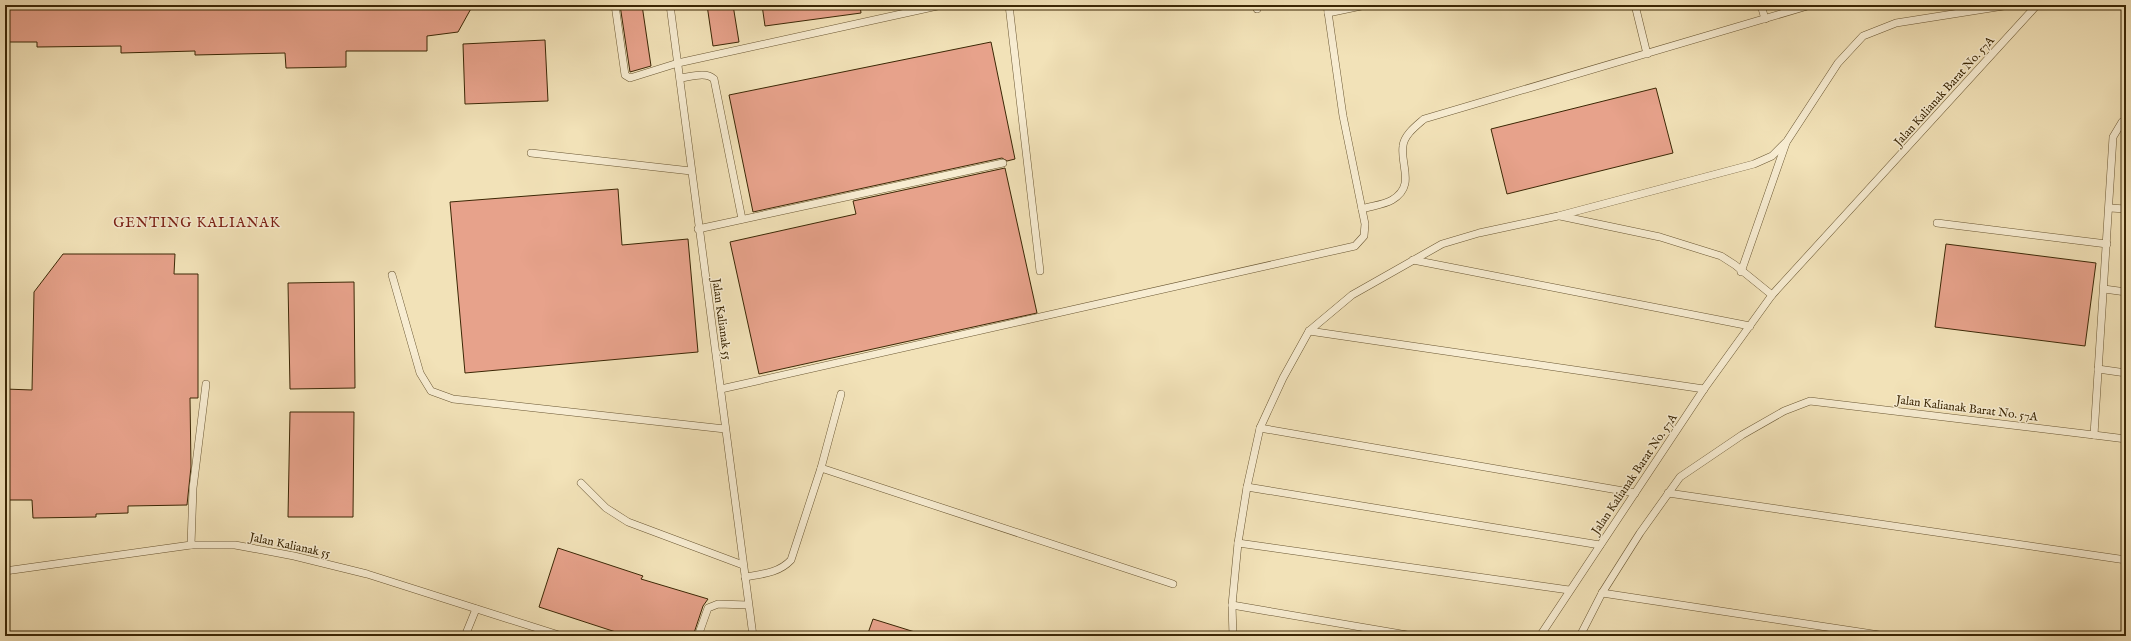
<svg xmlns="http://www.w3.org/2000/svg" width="2131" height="641" viewBox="0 0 2131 641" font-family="'IM FELL English',serif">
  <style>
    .building { fill: #e7a28b; stroke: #3b2705 }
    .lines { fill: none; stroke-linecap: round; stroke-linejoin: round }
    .lane-casing { stroke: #695632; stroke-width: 8 }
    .lane { stroke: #f7ecd1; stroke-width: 7 }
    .labels { text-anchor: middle; stroke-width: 3; stroke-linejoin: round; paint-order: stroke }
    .street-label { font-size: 12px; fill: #3b2705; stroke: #f7ecd1 }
    .quarter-label { font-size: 14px; letter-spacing: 1px; fill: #7a1f14; stroke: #f7ecd1 }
  </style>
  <rect width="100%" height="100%" fill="#f2e2b8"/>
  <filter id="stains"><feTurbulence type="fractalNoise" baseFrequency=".005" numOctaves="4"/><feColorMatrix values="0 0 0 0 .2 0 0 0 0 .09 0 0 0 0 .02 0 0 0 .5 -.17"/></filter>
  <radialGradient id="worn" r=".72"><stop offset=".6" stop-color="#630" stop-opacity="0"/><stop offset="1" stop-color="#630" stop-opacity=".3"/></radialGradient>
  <g class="building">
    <polygon points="5,5 473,5 458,32 427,36 427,51 346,51 346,67 286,68 285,53 195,55 195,51 121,53 121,46 37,47 37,42 5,42"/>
    <polygon points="620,5 642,5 651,66 630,72"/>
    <polygon points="707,5 733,5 739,42 713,46"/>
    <polygon points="762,5 860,5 861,13 765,26"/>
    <polygon points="545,40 548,101 465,104 463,44"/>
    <polygon points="991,42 1015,159 1007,161 1002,158 753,212 729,95"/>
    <polygon points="1656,88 1673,153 1507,194 1491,129"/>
    <polygon points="1005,168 1037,313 759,374 730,242 856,214 853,201"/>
    <polygon points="618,189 622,245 688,239 698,352 465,373 450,202"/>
    <polygon points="1946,244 2096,263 2085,346 1935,327"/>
    <polygon points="63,254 175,254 174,274 198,274 198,398 190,398 191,467 187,505 128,506 128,513 96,514 96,517 33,518 32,500 5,500 5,389 32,390 34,292"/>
    <polygon points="354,282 355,388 290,389 288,283"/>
    <polygon points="290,412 354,412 353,517 288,517"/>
    <polygon points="558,548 643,576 641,579 708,599 703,606 693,636 628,636 539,607"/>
    <polygon points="873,619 918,633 918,636 867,636"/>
  </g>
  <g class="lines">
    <g class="lane-casing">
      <g id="lane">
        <polyline points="615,5 625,75 630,78 678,63 942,5"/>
        <polyline points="670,5 753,636"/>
        <polyline points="1009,5 1040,271"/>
        <polyline points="1256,5 1257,9"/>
        <polyline points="1635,5 1647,54"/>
        <polyline points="1761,5 1765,19"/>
        <polyline points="2117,5 2126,7"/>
        <polyline points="1328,13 1366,5"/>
        <path d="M680,78C690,77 706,71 714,79L742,219"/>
        <polyline points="531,153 691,171"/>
        <polyline points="2110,208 2126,209"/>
        <path d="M1362,209C1371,206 1383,205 1392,200C1416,186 1400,165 1403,146C1404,135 1416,126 1424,119L1811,5"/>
        <polyline points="1560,216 1660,237 1721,256 1735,265 1772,295"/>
        <polyline points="1937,223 2107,244"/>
        <polyline points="698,229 1003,163"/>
        <polyline points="1413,260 1750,326"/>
        <polyline points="1741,272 1786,143"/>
        <polyline points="392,275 420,373 431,391 453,399 725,429"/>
        <polyline points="2104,289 2126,292"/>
        <polyline points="1309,331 1704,389"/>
        <polyline points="2098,369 2126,373"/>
        <polyline points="721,389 1355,246 1364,236 1365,224 1343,116 1327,5"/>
        <polyline points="1260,428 1635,493"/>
        <polyline points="2094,435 2126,439"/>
        <polyline points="821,468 841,394"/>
        <polyline points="581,483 606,508 628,522 743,565"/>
        <polyline points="1247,487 1600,545"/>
        <polyline points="1668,493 2126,560"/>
        <polyline points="1238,543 1569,590"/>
        <polyline points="191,545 193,488 206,384"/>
        <polyline points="5,571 191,545 235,545 294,556 367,574 562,636"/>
        <path d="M745,577C762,574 779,573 791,560L821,468L1173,584"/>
        <polyline points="1602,593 1886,636"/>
        <polyline points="1232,605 1413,636"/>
        <polyline points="465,636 476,609"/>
        <polyline points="698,636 708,608 718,604 748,605"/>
        <polyline points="1233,636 1232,605 1238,543 1247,487 1260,428 1283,378 1309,331 1352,295 1442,244 1479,233 1558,216 1754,164 1772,156 1787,141 1838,63 1863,36 1896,23 2010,5"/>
        <polyline points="1540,636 1704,389 1772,295 2037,5"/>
        <polyline points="1580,636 1602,593 1640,533 1680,477 1742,435 1784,411 1810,401 2094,435 2113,137 2122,122 2126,121"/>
      </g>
    </g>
    <use href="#lane" class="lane"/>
  </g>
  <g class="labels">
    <g class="street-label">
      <text transform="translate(1944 91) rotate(-48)" y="4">Jalan Kalianak Barat No. 57A</text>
      <text transform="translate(722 319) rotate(82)" y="4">Jalan Kalianak 55</text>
      <text transform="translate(1967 408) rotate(7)" y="4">Jalan Kalianak Barat No. 57A</text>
      <text transform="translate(1634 474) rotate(-56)" y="4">Jalan Kalianak Barat No. 57A</text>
      <text transform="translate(290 545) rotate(12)" y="4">Jalan Kalianak 55</text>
    </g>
    <g class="quarter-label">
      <text x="197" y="227">GENTING KALIANAK</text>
    </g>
  </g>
  <rect width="2131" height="641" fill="none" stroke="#f2e2b8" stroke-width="20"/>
  <rect x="6" y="6" width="2119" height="629" fill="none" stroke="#3b2705" stroke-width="2"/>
  <rect x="10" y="10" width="2111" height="621" fill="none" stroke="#3b2705"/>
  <rect width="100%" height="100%" filter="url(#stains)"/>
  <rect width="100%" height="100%" fill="url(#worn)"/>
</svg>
